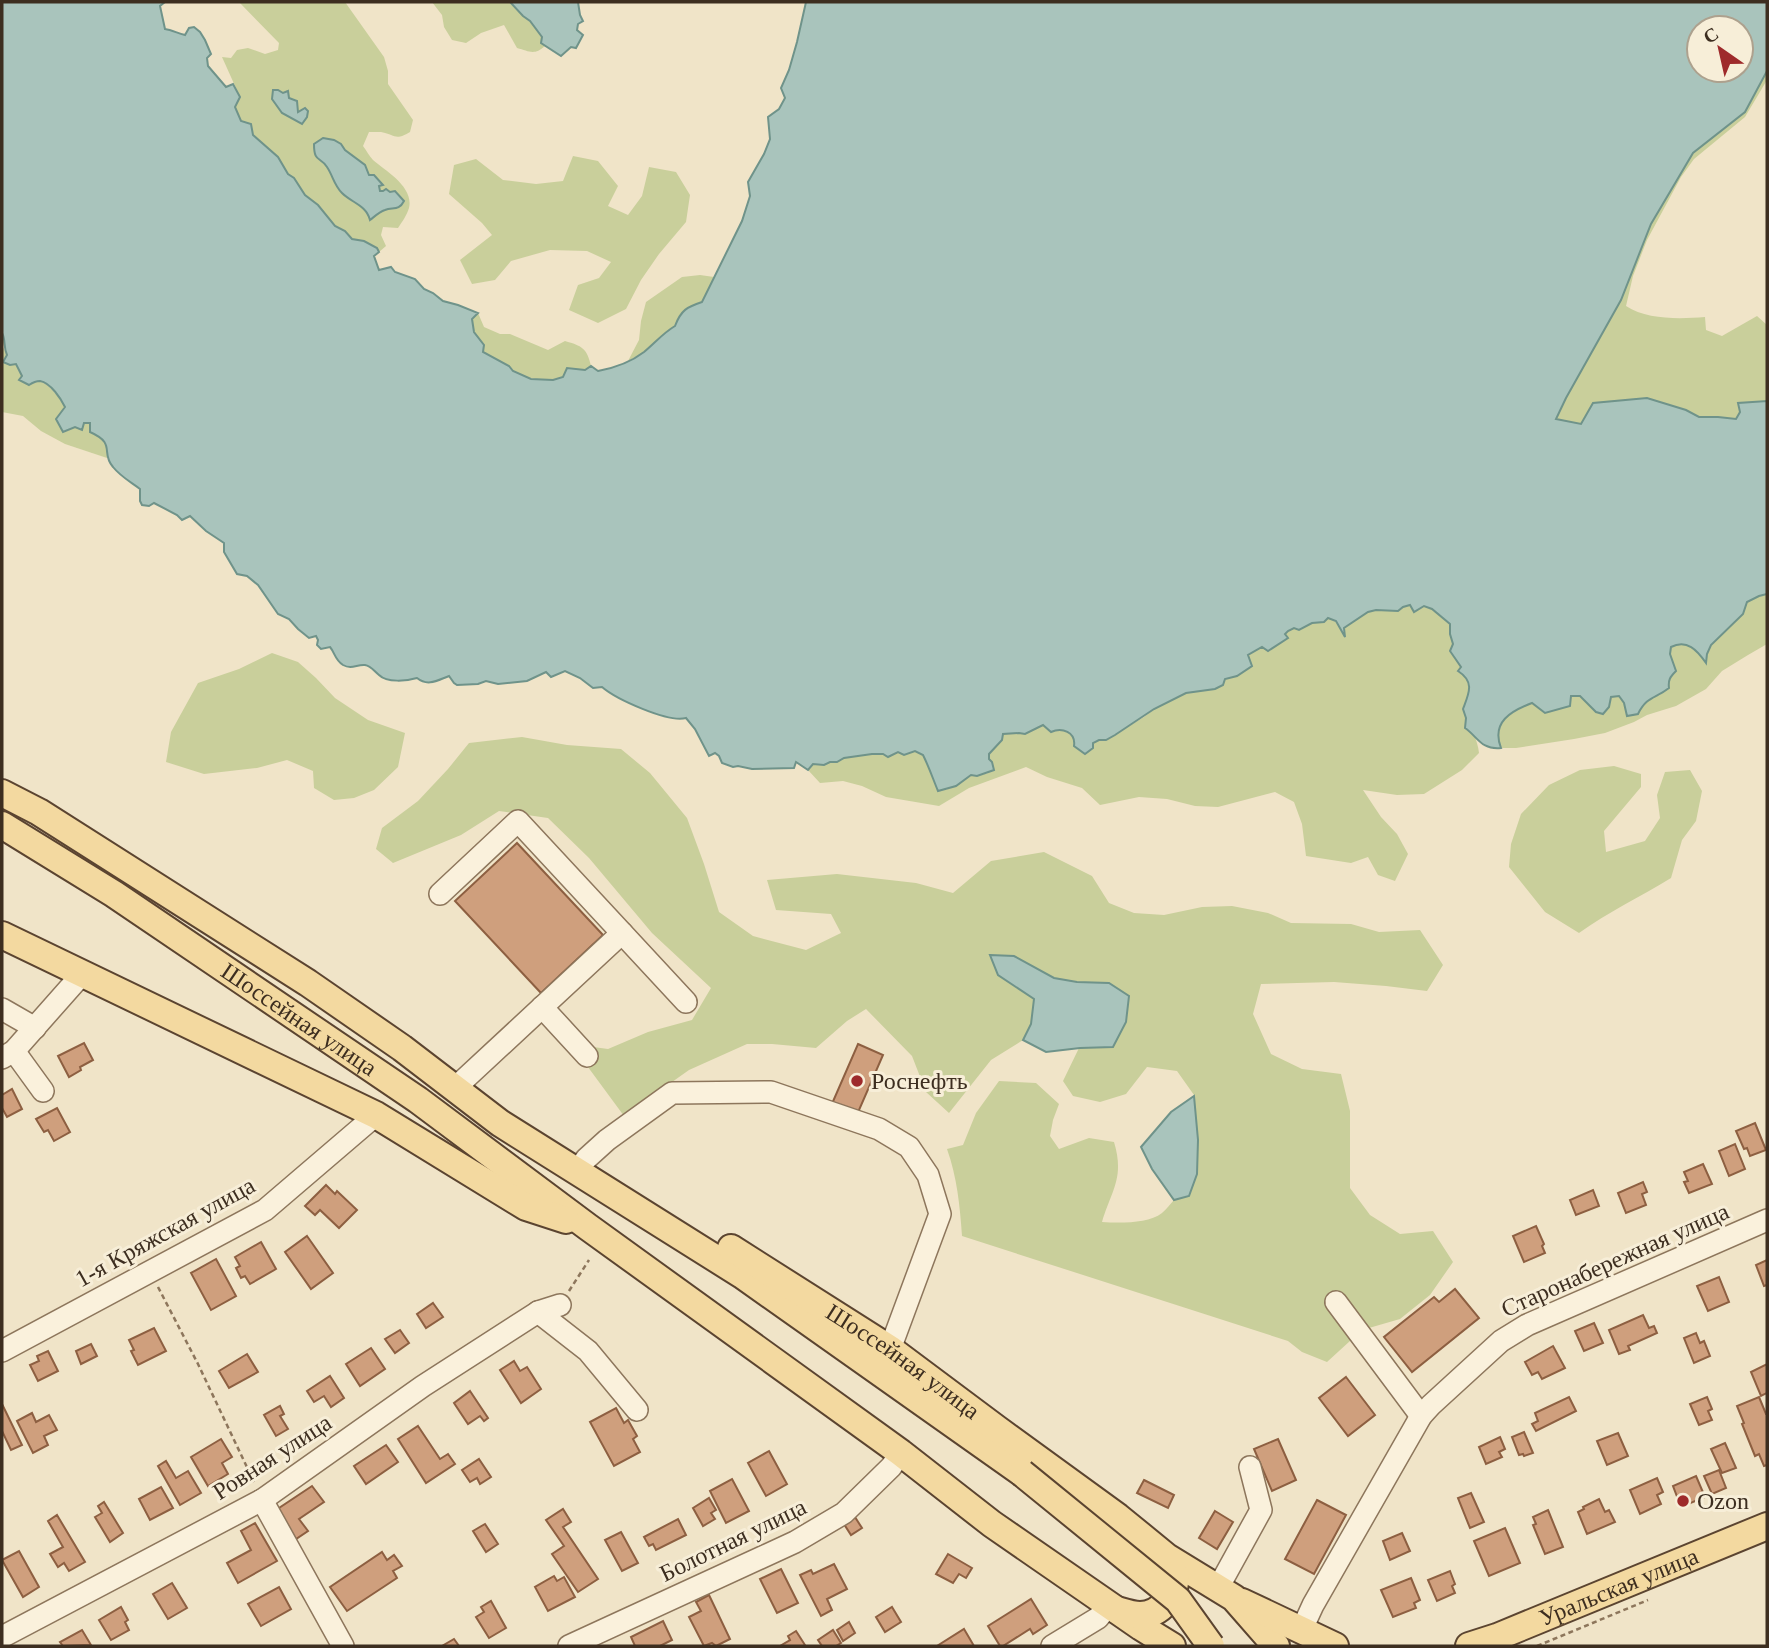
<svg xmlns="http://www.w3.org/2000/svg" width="1769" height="1648" viewBox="0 0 1769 1648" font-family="Georgia,serif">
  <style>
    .green { fill: #c9cf9b }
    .water { fill: #a9c4bc; stroke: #6f938a; stroke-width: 2; fill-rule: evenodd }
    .building { fill: #cf9f7d; stroke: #8d5f41; stroke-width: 2 }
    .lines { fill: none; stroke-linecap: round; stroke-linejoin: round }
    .minor-casing { stroke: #8d765c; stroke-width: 24 }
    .major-casing { stroke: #5b4430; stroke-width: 30 }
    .path { stroke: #8d765c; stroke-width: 2.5; stroke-dasharray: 5 3.5; stroke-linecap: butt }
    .minor { stroke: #faf1dc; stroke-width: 21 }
    .major { stroke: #f3d9a0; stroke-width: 26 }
    .major-bridge-casing { stroke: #5b4430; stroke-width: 30; stroke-linecap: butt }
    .major-bridge { stroke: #f3d9a0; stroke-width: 26 }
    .poi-dot { fill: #9e2a2b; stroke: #f7eed8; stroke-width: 2.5 }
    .labels { text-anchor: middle; stroke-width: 6; stroke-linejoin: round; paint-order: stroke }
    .street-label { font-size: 24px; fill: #3d2e20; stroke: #f7eed8 }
    .poi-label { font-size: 24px; fill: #3d2e20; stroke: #f7eed8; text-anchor: start }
  </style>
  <rect width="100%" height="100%" fill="#f0e4c8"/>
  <g class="green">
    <path d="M239,2H345L384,57L388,71V84L413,120L410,132C395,141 396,135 381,132C377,132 373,132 369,132L363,146C367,151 369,156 373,160C386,171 414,187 409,208C407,215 402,222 398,228L383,227L381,235L386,246L379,252L377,248L364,241L352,239L345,231L335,226L318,205L305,195L294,178L288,175L278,157L253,135L241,121L235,107L240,97L222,57L231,58L237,50L248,48L265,54L278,50L279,43Z"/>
    <path d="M432,2H510L523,16L530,21L542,37L541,43L545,46C534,56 529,51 517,48L504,25L481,33L466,43L452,40L444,27L442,15Z"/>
    <path d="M1767,71V80L1745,117L1694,159L1681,177L1647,240L1633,276L1626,306C1647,320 1680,319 1705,317L1706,330L1722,336L1757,316L1767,325V401L1739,403L1740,412L1736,419L1718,417H1699L1686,410L1647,398L1593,403L1581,424L1556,420L1566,398L1621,300L1651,224L1693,153L1745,112Z"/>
    <polygon points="573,156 598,161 618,186 608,206 628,215 642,196 649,167 676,172 690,195 686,222 659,254 641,280 626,309 598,323 569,310 578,285 599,278 611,262 587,251 550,250 511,261 495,280 472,284 460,260 492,235 482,223 449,194 454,165 476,159 503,180 536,184 563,181"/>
    <path d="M700,275L714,277L702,302C687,307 680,310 675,326L666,332L643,353L628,361L639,340L641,321L646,302L682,277Z"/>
    <path d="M478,313L484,327L500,334H510L548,350L565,341C582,346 587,348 591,366C570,380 538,385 515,373C512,371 511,367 508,365C500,360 490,358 483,352L484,345L474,332L472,319Z"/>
    <path d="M2,333L5,338L3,347L7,355L16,363L29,385C32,384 37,381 40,382C49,383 61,400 65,407L56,419L67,431L84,423H90C99,436 110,442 107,458L65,444L41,431L23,416L2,412Z"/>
    <path d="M1767,594V644L1748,655L1722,671L1706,689L1676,706L1647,715L1634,722L1605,733L1574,739L1516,748H1501C1491,722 1511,712 1532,702L1545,713L1570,706L1571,696H1580L1596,712L1611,697L1620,695L1627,710L1642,706L1648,699L1660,695L1669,682L1670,676L1671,647C1687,639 1696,649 1705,662L1711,645L1743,614L1747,602L1760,596Z"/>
    <path d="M1410,605L1414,612L1424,606L1432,609L1450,624V634L1457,659L1469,683V694L1463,709C1468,723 1478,739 1479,753L1462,770L1424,794L1397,795L1363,790L1381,817L1397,834L1408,854L1395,881L1378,875L1368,857L1351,863L1306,856L1302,824L1294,802L1275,792L1218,807L1195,806L1167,799L1139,797L1100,805L1082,788L1047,777L1026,767L969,788L939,806L886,797L862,786L843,781L820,783L808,770L813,764L824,765L830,762H837L844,758L872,754H883L888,757L898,752L909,753L915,751L923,754C927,762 935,778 936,785L945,790L956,786L972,775L977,776L988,773L989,754L1003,734L1019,733L1025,734L1043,724C1055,734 1075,725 1074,746L1080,750L1099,740H1106L1144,717L1154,709L1186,693L1214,689L1223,685L1225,679L1237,676L1252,666L1248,655L1262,647L1268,651C1278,644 1284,632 1294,628L1299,630C1307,625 1324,614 1334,620C1338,623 1341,630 1344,635V628L1368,612L1376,610L1391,611Z"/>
    <polygon points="272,653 298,662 316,678 335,698 368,720 405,733 398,767 374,790 354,798 334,800 314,788 313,771 287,760 257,768 204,774 166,762 171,732 198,683 239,669"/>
    <path d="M522,737L567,745L621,749L650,773L687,818L704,864L719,912L753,936L806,950L841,933L831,914L776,910L767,880L837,874L916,883L953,893L991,861L1044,852L1092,876L1109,903L1134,913L1164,915L1202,907L1232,906L1268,913L1291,923L1351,924L1379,932L1420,930L1443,965L1427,991L1386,986L1334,982L1261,984L1253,1014L1271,1054L1302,1069L1341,1074L1350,1111V1188L1370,1215L1400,1234L1433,1231L1453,1262L1430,1295L1400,1319L1362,1330L1327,1362L1302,1352L1288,1341L962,1236C960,1206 957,1177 947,1149L963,1145L976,1113L999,1081L1036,1083L1059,1104L1053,1120L1050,1136L1059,1149L1089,1138L1114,1142C1125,1178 1111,1191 1102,1222C1119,1223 1148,1224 1162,1213C1167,1209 1170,1204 1174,1200L1152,1169L1141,1147L1171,1112L1194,1095L1177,1071L1147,1067L1126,1094L1100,1102L1073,1096L1063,1081L1079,1048L1046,1052L1023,1040L991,1060L949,1113L926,1092L912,1056L866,1009L847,1021L816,1048L772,1044H747L689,1070L624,1116L571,1044L608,1049L648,1032L692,1020L711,988L652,933L589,858L548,818L499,811L461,835L393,863L376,849L382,828L418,801L448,769L469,743Z"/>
    <path d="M1614,766L1641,774V787L1604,831L1606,852L1645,841L1660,818L1657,795L1665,772L1690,770L1702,791L1696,821L1682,840L1671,878C1640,897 1608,912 1579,933L1545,912L1509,867L1511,844L1521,814L1549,785L1580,770Z"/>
  </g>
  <g class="water">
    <path d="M2,2H165L160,6L165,29C172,30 177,33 185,35L189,28L194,27L200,32L205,40L211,54L207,58L208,66L226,87L233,84L240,97L235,107L241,121L251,124L253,135L278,157L288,174L294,178L305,195L318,205L335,226L345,231L352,239L364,241L377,248L379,252L374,256L379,270L391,267L395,272L415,279L424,289L433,293L443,301L458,305L478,313L472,319L474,332L484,345L483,352L509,366L513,371L531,379L553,380L563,377L567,368L585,370L591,366L598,371C614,368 631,362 644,352C655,343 663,333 675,326C681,310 687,307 702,302L742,221L750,196L748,182L764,154L770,139L768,117L779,109L785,98L781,88L789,70L797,42L806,2H1767V71L1745,112L1693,153L1651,224L1621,300L1566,398L1556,419L1581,424L1593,403L1647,398L1686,410L1699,417H1718L1736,419L1740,412L1738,403L1767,401V594L1759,596L1747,602L1743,614L1711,645L1707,654L1706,663C1697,650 1687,639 1671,647L1670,654L1676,671C1670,677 1668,680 1669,688C1655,699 1647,696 1638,714L1627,716L1624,703L1619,696L1611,697L1609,707L1603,714L1596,712L1580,696H1571L1570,706L1545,713L1532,703C1511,711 1491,722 1501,748C1481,750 1478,737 1465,728L1466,718L1463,709C1469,693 1475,682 1458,671L1461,667L1450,651L1453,644L1450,634V624L1432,609L1424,606L1414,612L1410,605L1403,607L1398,611L1376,610L1368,612L1344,628L1345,637L1336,621L1328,618L1324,622L1312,623L1299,630L1294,628L1288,631L1285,634L1288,638L1268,651L1262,647L1248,655L1252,666L1237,676L1225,679L1223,685L1215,689L1186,693L1154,709L1115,735L1106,740H1099L1093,743V748L1085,754L1074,746C1076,732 1062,727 1051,732L1043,725L1025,734L1019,733L1003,734L1002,740L989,754V759L992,762L994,770L977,776L971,775L956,786L938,791C933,779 929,767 923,755L915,751L904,755L898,752L888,757L883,754H872L844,758L837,762H830L824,765L813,764L808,770L796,762L794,768L752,769L738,766L733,767L722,763L719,756L715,753L709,756L695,729L686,718C668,723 616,699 602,687L593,688L580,678L565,671L551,677L546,672L527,681L498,684L486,681L478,684L457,685L454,683L449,676C438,680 428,687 417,678C407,681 387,683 379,675C374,671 371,666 365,665C357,664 352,670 343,665C335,660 335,653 330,647L321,649L317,645L318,640L316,636L309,638L298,629L289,619L278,614L258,585L247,576L237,574L224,552V543L206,531L190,516L182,520L177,515L154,503L149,506L142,505L140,501V489C131,482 121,477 113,467C100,452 117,444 90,432V423H84L82,430L75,427L63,432L56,419L65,407C61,399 51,383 40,381C36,381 32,383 29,385L19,380L22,376L16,364L10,365L3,362L7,355C3,346 6,340 2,333ZM1741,28V70H1699V28Z"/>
    <polygon points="510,2 578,2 580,15 583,21 578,24 577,30 583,35 576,48 571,47 561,56 541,43 542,37 530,21 523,16"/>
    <polygon points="273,90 278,90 283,93 288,91 289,98 297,101 298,112 305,108 308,111 307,117 302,124 282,113 272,99"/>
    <path d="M323,138L334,140L341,144L345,150L365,165L369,175H374L383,185L379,186L380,191H383L386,189L390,192L395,191L404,201C399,211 393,207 385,210C379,212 374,217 370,220C366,205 352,203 342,193C334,185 333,176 327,167C320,156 314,163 314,144Z"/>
    <polygon points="990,955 1014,956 1054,978 1077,982 1109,983 1129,996 1126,1022 1113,1047 1080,1048 1046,1052 1023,1040 1031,1024 1034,999 998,975"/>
    <polygon points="1194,1096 1198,1140 1197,1174 1189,1196 1174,1200 1152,1169 1141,1147 1171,1112"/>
  </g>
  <g class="building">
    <polygon points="517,843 603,935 541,993 455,901"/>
    <polygon points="84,1043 93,1060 80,1067 81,1070 69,1077 58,1056"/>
    <polygon points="858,1044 883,1055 856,1117 831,1106"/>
    <polygon points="12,1089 22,1109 7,1117 2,1108 2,1095"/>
    <polygon points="57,1108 70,1132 54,1141 48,1130 44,1132 36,1119"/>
    <polygon points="1755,1123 1766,1150 1750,1156 1747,1148 1744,1149 1736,1131"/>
    <polygon points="1735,1144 1745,1169 1729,1176 1719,1151"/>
    <polygon points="1703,1164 1712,1184 1689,1193 1684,1182 1688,1181 1684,1172"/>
    <polygon points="1643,1182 1647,1192 1642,1194 1646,1205 1626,1213 1618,1193"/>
    <polygon points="326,1185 335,1194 337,1191 357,1210 339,1228 320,1210 315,1215 305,1206"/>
    <polygon points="1593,1190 1599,1206 1576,1215 1570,1200"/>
    <polygon points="1536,1226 1544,1244 1542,1246 1545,1253 1524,1262 1513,1236"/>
    <polygon points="307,1236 333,1273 311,1289 285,1252"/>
    <polygon points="261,1242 276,1269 250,1284 245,1276 241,1278 236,1268 240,1266 235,1257"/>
    <polygon points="216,1259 236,1296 211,1310 191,1273"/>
    <polygon points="1767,1260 1767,1285 1764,1286 1756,1265"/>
    <polygon points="1719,1277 1729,1302 1708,1311 1697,1286"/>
    <polygon points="1455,1289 1479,1318 1412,1372 1384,1337 1434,1297 1439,1302"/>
    <polygon points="433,1303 443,1317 426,1328 417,1314"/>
    <polygon points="1643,1315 1649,1328 1654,1326 1657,1333 1628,1346 1630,1350 1619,1354 1609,1330"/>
    <polygon points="1594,1323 1603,1343 1584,1351 1575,1331"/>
    <polygon points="154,1328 166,1351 138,1365 131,1351 134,1350 129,1340"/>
    <polygon points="400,1330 409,1343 395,1353 385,1339"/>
    <polygon points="1696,1333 1700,1343 1704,1341 1710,1356 1694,1363 1684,1338"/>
    <polygon points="91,1344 97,1356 81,1364 76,1351"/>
    <polygon points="1553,1346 1565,1368 1542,1379 1538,1372 1532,1375 1525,1362"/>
    <polygon points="371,1348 385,1369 360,1386 346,1364"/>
    <polygon points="48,1351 58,1371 38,1381 30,1365 39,1361 37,1356"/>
    <polygon points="247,1354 258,1372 229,1388 219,1371"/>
    <polygon points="514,1361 520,1371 527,1367 541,1389 521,1403 500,1370"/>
    <polygon points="1767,1364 1767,1393 1761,1396 1751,1372"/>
    <polygon points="330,1376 344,1398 331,1407 324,1396 314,1402 307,1391"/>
    <polygon points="1346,1377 1375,1415 1348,1436 1319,1398"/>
    <polygon points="470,1391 488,1418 484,1421 480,1416 468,1424 454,1403"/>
    <polygon points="1569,1397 1576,1411 1536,1431 1532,1424 1538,1421 1535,1413"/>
    <polygon points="1707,1397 1712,1409 1708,1411 1712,1420 1699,1425 1690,1404"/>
    <polygon points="1759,1397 1766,1414 1767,1414 1767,1465 1764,1466 1759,1454 1755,1456 1742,1424 1744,1423 1737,1406"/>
    <polygon points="2,1404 22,1445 11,1450 2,1431"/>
    <polygon points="280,1406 284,1414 280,1416 288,1429 276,1436 264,1415"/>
    <polygon points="616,1408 624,1423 628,1420 637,1436 633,1439 640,1452 614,1466 590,1422"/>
    <polygon points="32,1413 36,1422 49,1415 57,1430 44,1436 48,1445 33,1453 17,1421"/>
    <polygon points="418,1426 440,1459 448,1454 455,1464 426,1483 398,1439"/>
    <polygon points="1524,1432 1533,1453 1524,1456 1523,1454 1519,1455 1512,1437"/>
    <polygon points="1618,1433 1628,1456 1607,1465 1597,1441"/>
    <polygon points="1500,1437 1505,1449 1499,1452 1502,1457 1486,1464 1479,1447"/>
    <polygon points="221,1439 232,1457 222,1463 228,1474 208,1486 191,1457"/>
    <polygon points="1278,1439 1296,1480 1272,1491 1254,1449"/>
    <polygon points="1725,1443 1736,1468 1722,1473 1711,1449"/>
    <polygon points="386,1445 398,1462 366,1484 354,1466"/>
    <polygon points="769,1451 787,1484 766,1496 748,1463"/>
    <polygon points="479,1459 491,1477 480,1484 477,1478 470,1482 462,1470"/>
    <polygon points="166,1461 176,1478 188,1471 201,1493 180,1505 158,1466"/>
    <polygon points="1719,1470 1726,1488 1712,1494 1704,1476"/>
    <polygon points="1696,1476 1705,1497 1681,1507 1673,1486"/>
    <polygon points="1657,1478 1663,1492 1657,1495 1661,1504 1640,1514 1630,1490"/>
    <polygon points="732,1479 749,1511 726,1523 710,1491"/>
    <polygon points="1144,1480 1174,1495 1168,1508 1137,1493"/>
    <polygon points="312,1486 324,1502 299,1519 308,1531 293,1541 273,1512"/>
    <polygon points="161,1487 173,1508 150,1520 139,1499"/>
    <polygon points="1471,1493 1484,1522 1470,1528 1458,1498"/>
    <polygon points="709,1498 716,1510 711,1513 715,1519 703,1526 693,1508"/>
    <polygon points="1599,1499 1605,1512 1609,1510 1615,1522 1587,1534 1578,1512 1584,1509 1583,1507"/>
    <polygon points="1317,1500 1346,1515 1314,1574 1285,1559"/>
    <polygon points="104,1502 123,1533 110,1542 95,1517 102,1513 98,1506"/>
    <polygon points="563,1509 571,1522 563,1527 598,1579 578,1592 552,1554 564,1546 546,1520"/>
    <polygon points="1548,1510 1563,1547 1545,1554 1533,1525 1536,1524 1533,1517"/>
    <polygon points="1215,1511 1233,1522 1217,1549 1199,1538"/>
    <polygon points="853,1514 862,1528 851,1535 842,1521"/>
    <polygon points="57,1515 85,1562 69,1571 64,1563 58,1567 50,1554 63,1547 48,1521"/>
    <polygon points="678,1519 686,1535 656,1550 653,1544 649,1546 644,1537"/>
    <polygon points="255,1523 277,1561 238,1583 227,1563 251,1550 241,1531"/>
    <polygon points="485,1524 498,1544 486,1552 473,1531"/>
    <polygon points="1505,1528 1520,1563 1489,1576 1474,1541"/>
    <polygon points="621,1532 638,1563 622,1571 605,1540"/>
    <polygon points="1402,1533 1410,1551 1390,1560 1383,1541"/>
    <polygon points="19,1551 39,1587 23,1597 2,1560"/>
    <polygon points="382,1552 387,1560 394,1555 402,1566 393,1571 397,1578 347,1611 330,1587"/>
    <polygon points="948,1554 972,1568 966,1578 959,1574 953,1583 936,1574"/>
    <polygon points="834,1564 847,1589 827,1599 832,1610 821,1616 800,1575 811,1570 813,1574"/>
    <polygon points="781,1569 798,1603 777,1613 760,1579"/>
    <polygon points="1450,1571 1455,1584 1452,1586 1455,1593 1437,1601 1428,1580"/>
    <polygon points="554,1576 557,1581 564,1577 575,1597 548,1611 535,1587"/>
    <polygon points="1411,1578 1420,1600 1414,1603 1416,1608 1393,1617 1381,1590"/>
    <polygon points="172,1583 187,1608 168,1619 153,1594"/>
    <polygon points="279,1587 291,1609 261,1626 248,1604"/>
    <polygon points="709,1595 730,1639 716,1646 712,1643 704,1646 689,1617 701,1611 696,1602"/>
    <polygon points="1031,1599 1047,1625 1033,1634 1030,1629 1003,1646 1000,1646 988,1626"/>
    <polygon points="491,1601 506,1628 489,1638 476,1617 484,1612 481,1607"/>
    <polygon points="121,1607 128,1620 125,1622 129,1630 111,1640 99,1620"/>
    <polygon points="892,1607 901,1622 885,1632 876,1617"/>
    <polygon points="663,1621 672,1640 660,1646 635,1646 631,1637"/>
    <polygon points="849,1622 855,1633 843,1641 837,1630"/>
    <polygon points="964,1629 974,1646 937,1646"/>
    <polygon points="82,1630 91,1645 63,1646 60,1642"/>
    <polygon points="833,1630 841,1643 836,1646 822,1646 818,1640"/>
    <polygon points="796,1631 805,1645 803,1646 780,1646 790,1640 788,1636"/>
    <polygon points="454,1639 459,1646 442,1646"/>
  </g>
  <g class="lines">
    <g class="minor-casing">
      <g id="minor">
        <polyline points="440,894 518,821 622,933 455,1088"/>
        <polyline points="622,933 686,1002"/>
        <polyline points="542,1007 587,1056"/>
        <polyline points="2,1009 35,1028"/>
        <polyline points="14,1051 43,1091"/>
        <polyline points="2,1058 14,1051 83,973"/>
        <polyline points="586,1159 607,1140 672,1093 771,1092 879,1129 909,1147 928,1175 940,1214 890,1349"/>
        <polyline points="1336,1302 1421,1416"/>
        <polyline points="538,1312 588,1351 637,1410"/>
        <polyline points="2,1351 265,1210 376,1115"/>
        <polyline points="262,1500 343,1646"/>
        <polyline points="1218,1588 1261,1510 1250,1467"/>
        <polyline points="1302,1629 1313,1605 1421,1416 1431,1405 1501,1341 1527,1325 1767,1220"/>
        <polyline points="2,1637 262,1500 423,1386 538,1312 560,1305"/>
        <polyline points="569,1646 795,1542 844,1513 891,1467 901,1453"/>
        <polyline points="1052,1646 1098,1618 1109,1605"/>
      </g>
    </g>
    <g class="major-casing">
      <g id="major">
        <polyline points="2,793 39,812 308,983 402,1048 500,1123 742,1275 1022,1473"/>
        <path id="s1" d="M2,825L114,894L418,1100L588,1227L901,1453L992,1524L1141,1627L1172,1646"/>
        <polyline points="2,935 376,1115 526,1207 566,1220"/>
        <path id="s2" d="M731,1248L890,1349L997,1429L1118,1517L1167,1557L1234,1598L1276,1646"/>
        <polyline points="1242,1602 1335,1646"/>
        <path d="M1117,1610C1124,1612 1133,1615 1140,1615C1161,1615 1177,1594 1175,1575"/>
        <path id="s3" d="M1469,1646L1497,1637L1767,1526"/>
      </g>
    </g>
    <g class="path">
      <polyline points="158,1287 198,1364 254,1482"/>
      <polyline points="569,1291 589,1260"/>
      <polyline points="1537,1646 1648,1600"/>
    </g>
    <use href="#minor" class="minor"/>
    <use href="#major" class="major"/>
    <g class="major-bridge-casing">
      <polyline id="major-bridge" points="1022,1473 1178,1600 1211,1646"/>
    </g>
    <use href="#major-bridge" class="major-bridge"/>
  </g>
  <g class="poi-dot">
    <circle cx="857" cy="1081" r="7"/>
    <circle cx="1683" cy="1501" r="7"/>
  </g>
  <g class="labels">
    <g class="street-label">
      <text dy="8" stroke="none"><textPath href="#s1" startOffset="355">Шоссейная улица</textPath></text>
      <text transform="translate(165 1232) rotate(-29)" y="8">1-я Кряжская улица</text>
      <text transform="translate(1615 1260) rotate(-24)" y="8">Старонабережная улица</text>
      <text dy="8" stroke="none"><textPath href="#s2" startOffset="206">Шоссейная улица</textPath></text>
      <text transform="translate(272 1457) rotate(-33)" y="8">Ровная улица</text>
      <text transform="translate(733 1540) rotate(-26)" y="8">Болотная улица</text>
      <text dy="8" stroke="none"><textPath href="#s3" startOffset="161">Уральская улица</textPath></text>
    </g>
    <g class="poi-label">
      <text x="871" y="1089">Роснефть</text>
      <text x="1697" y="1509">Ozon</text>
    </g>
  </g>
  <rect width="1769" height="1648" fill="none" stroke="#3d2e20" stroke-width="7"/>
  <g transform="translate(1720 49) rotate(326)"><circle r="33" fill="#f7eed8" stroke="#ada18e" stroke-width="2"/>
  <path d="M0-5L12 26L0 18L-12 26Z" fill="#9e2a2b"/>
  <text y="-10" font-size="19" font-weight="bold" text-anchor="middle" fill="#3d2e20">С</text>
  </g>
</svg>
